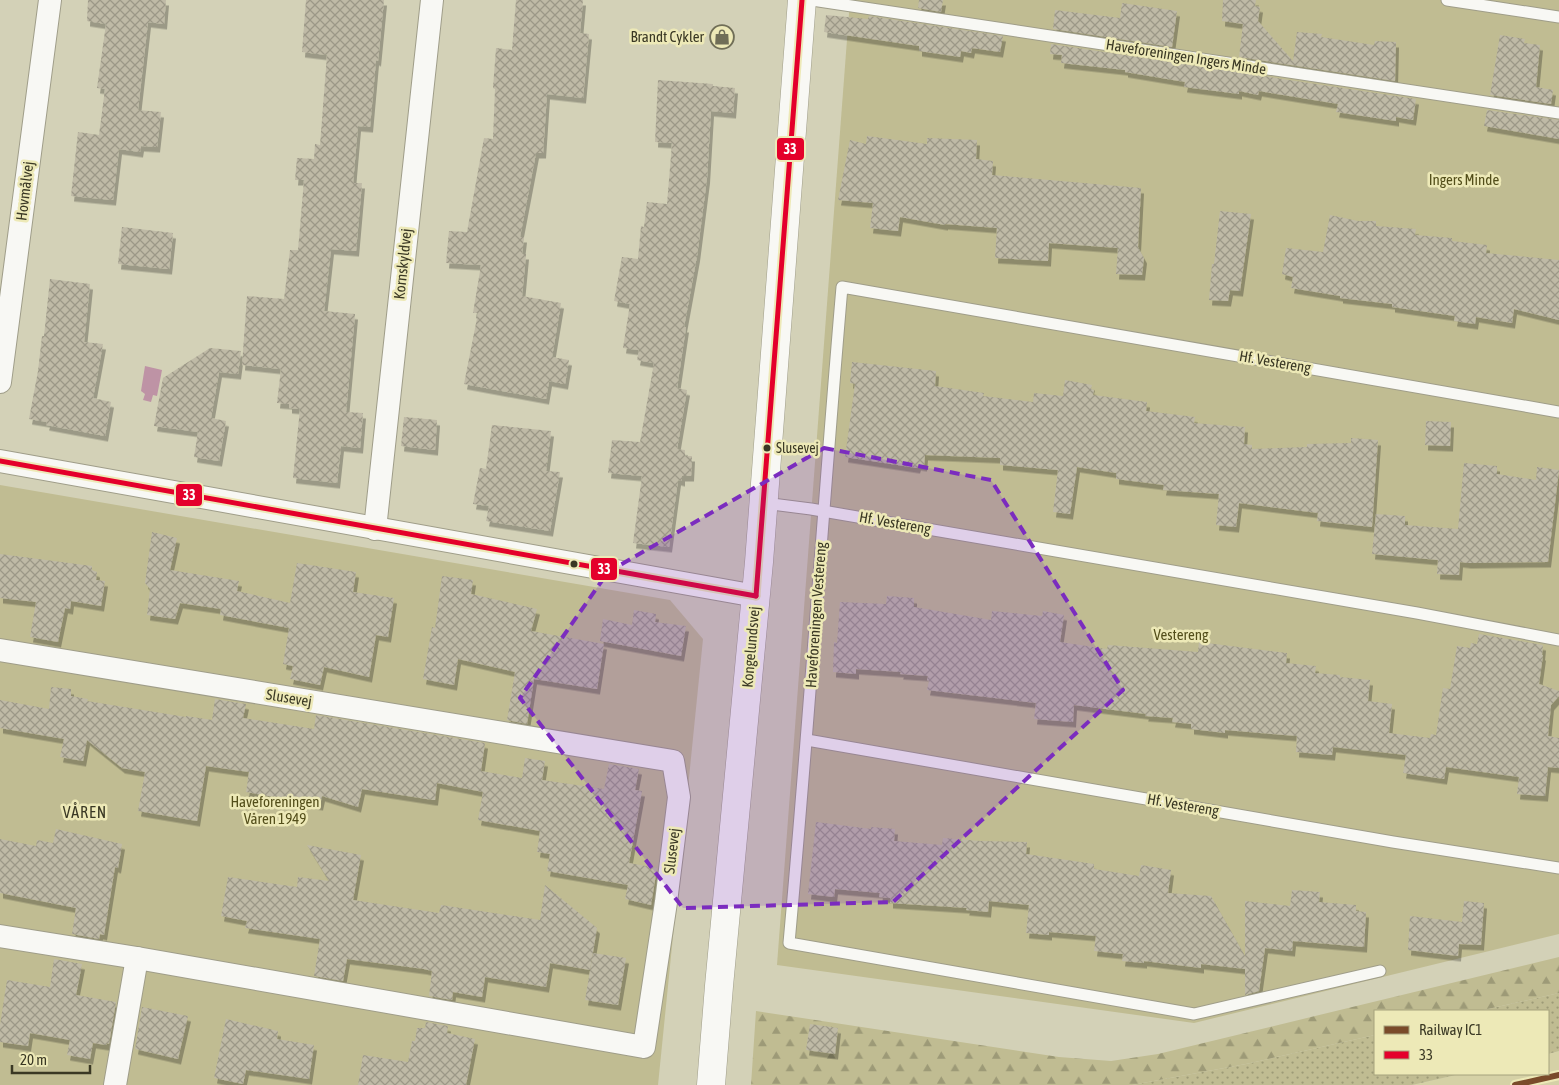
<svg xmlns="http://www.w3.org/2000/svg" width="1559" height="1085" viewBox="0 0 1559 1085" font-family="'Asap Condensed',sans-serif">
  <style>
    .built { fill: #d5d1a6 }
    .grass { fill: url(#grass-dots) }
    .forest { fill: url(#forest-firs) }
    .garden { fill: #c0bc92 }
    .water { fill: #be93a5 }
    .building { fill: url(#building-cross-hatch); filter: url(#shadow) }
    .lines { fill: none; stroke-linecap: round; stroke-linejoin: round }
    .lane-casing { stroke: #9f9d89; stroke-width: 13 }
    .street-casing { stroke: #9f9d89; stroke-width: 24 }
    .secondary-casing { stroke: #9f9d89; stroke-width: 29 }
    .lane { stroke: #f8f8f4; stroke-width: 11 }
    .street { stroke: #f8f8f4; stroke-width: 22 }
    .secondary { stroke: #f8f8f4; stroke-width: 28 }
    .bus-1-casing { stroke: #ede9b7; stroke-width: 9 }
    .bus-1 { stroke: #e4002b; stroke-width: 5 }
    .rail-1-casing { stroke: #ede9b7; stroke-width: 10 }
    .rail-1 { stroke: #7a4b2a; stroke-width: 6 }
    .marked { fill: #7b2cbf; fill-opacity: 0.2; stroke: #7b2cbf; stroke-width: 4; stroke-dasharray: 10 6; stroke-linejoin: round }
    .bus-dot { fill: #3a3824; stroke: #ede9b7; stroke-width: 2 }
    .labels { text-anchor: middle; stroke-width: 5; stroke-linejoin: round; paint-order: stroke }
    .bus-label { font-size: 14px; fill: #3a3824; stroke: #ede9b7; text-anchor: start }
    .poi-label { font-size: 15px; fill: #3a3824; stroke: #ede9b7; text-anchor: end }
    .street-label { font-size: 15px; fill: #3a3824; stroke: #ede9b7 }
    .park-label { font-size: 15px; fill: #534e1a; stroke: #ede9b7 }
    .neighbourhood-label { font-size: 16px; letter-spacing: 1px; fill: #3a3824; stroke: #ede9b7 }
    .line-badge { stroke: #ede9b7; stroke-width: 2 }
    .badge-label { font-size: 14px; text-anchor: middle; font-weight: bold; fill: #fff }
  </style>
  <defs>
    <pattern id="grass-dots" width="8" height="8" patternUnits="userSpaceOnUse" patternTransform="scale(1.25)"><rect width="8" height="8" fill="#c0bc92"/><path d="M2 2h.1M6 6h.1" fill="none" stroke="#9d9a77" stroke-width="1.8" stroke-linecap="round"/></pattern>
    <pattern id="forest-firs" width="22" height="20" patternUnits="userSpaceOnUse" patternTransform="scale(1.25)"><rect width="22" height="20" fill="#c0bc92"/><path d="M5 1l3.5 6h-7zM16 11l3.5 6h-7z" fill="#9d9a77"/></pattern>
    <pattern id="building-cross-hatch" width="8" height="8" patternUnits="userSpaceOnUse" patternTransform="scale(1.25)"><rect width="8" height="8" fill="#bfbaa6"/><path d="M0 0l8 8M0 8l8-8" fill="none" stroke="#9c9887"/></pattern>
    <filter id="shadow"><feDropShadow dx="3" dy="5.5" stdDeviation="0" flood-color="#0004"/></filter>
  </defs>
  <rect width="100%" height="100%" fill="#d3d1b7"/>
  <polygon class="built" points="1559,1051 1559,1085 1412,1085 1460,1074 1548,1074 1548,1054"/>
  <g class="grass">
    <polygon points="1559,993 1559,1051 1548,1054 1548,1011 1479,1011"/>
    <polygon points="1375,1035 1375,1074 1460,1074 1412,1085 1132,1085 1246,1064"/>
  </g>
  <polygon class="forest" points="1559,957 1559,993 1479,1011 1375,1011 1375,1035 1246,1064 1132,1085 751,1085 756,1011 1059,1057 1111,1061 1158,1054"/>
  <g class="garden">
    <polygon points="850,0 1559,0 1559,934 1194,1023 777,965"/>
    <polygon points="0,485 670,600 703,639 658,1085 0,1085"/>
  </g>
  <polygon class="water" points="145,366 162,370 157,396 153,395 151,402 143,400 145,394 141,391"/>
  <g class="building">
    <polygon points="88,0 166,0 164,24 148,22 138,110 161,112 157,147 141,146 140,152 119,149 113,200 71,196 78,132 99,135 105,89 97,88 106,24 87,21"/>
    <polygon points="306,0 384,0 378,61 376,60 370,127 358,126 353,183 362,183 356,251 331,249 324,311 355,314 346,412 363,413 360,448 341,446 337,483 293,478 300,409 289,408 289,404 277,403 281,369 242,365 247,296 284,299 290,250 298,250 304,180 295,180 297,158 314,159 315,144 320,145 327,55 302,52"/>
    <polygon points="516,0 583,0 580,33 589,34 583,98 547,94 543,153 536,153 520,237 524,237 522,254 526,254 522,296 561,303 552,357 569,360 565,384 549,381 546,399 464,384 478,313 473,313 481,265 446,263 449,231 467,232 484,138 493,139 495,89 493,88 496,48 512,50"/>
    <polygon points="919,0 943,0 941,12 918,8"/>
    <polygon points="1223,0 1256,0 1255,6 1260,7 1258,21 1293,61 1297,32 1322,34 1321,37 1374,45 1375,41 1396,42 1395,81 1239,57 1243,24 1222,21"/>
    <polygon points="1122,3 1177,11 1172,47 1053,29 1055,10 1120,18"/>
    <polygon points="826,15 868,19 869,16 1003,36 1000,52 972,48 971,53 961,51 960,57 919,51 919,46 824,32"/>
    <polygon points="1500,35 1525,39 1524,43 1540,45 1536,87 1553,90 1551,104 1490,95"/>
    <polygon points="1051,44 1416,99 1413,120 1396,117 1396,121 1336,112 1338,104 1259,91 1258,95 1239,91 1239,94 1184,87 1185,82 1125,72 1125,70 1061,63 1062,55 1050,54"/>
    <polygon points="658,80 713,84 713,86 735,88 733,113 711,111 707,178 697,256 684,327 686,327 677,388 687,390 677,449 685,450 685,456 692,456 691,476 682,476 682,481 678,480 669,547 633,543 642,476 608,473 612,440 640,442 654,363 637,360 639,350 623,348 630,304 614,301 622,257 638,259 641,226 644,227 647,202 667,204 672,143 655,142"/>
    <polygon points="1487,110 1559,120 1559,139 1484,126"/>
    <polygon points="867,136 927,144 927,138 977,140 976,159 993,161 992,175 1141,188 1138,247 1144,258 1142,275 1116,274 1118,248 1049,243 1048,261 995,258 997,228 945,224 945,225 900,217 898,231 870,228 873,203 838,200 850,140 866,144"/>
    <polygon points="1220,211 1251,214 1240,291 1230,290 1228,301 1209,300 1212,264 1214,264"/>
    <polygon points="1330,215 1358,221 1376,221 1376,226 1416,229 1415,235 1452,238 1452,241 1487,245 1486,253 1559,260 1559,320 1514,309 1512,323 1476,317 1475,324 1454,321 1455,316 1392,307 1392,304 1340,298 1340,296 1291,288 1293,277 1282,274 1286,248 1323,252"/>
    <polygon points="122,227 173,233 169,269 118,264"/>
    <polygon points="50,279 90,284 84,342 103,344 93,398 111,402 105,436 46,425 47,422 29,419 38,371 42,336 44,336"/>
    <polygon points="210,348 241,351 238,374 219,372 211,418 226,421 219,461 194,457 198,432 154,426 163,378"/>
    <polygon points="852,362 936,371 935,386 984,393 983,396 1033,402 1034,393 1063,396 1065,380 1092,385 1091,389 1094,390 1093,395 1147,402 1146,411 1195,417 1194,423 1245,427 1244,444 1252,445 1252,449 1307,447 1307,444 1351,443 1351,438 1378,440 1372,527 1317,521 1318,513 1239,503 1236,527 1216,525 1219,494 1163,490 1164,485 1116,479 1116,473 1077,467 1070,514 1053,512 1058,470 1000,465 1000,458 925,455 924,466 918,465 917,468 845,457 855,384 850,383"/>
    <polygon points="404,417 437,420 435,450 401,446"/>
    <polygon points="1426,421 1451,422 1450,446 1425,445"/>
    <polygon points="492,425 551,431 546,471 560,472 550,531 486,521 489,506 473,504 480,468 486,469"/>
    <polygon points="1464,463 1497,466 1497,474 1536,480 1537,467 1559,470 1548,562 1468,563 1460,562 1459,575 1437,574 1438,560 1372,554 1376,514 1405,516 1405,525 1458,529"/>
    <polygon points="152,532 177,538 170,570 239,581 237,591 290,603 297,563 356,572 353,592 394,598 388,637 376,635 369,677 324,667 320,685 290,679 293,666 283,664 289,628 220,615 221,609 180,603 175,619 147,615 150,589 145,583"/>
    <polygon points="0,554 92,566 92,570 97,572 96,580 105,581 101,606 71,601 70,609 65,608 58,642 30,637 36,602 0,598"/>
    <polygon points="442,576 473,580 471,594 537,609 531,631 604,644 597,689 534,679 527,724 507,720 515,672 458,659 454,685 423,679 432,627 435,628"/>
    <polygon points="887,596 914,598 914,607 991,620 992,611 1042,616 1043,611 1064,615 1060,642 1107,649 1108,645 1198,652 1199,642 1287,653 1286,663 1316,666 1315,673 1340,675 1340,677 1370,680 1368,701 1392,704 1389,733 1430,738 1431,734 1436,735 1443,688 1450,689 1457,646 1470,648 1471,643 1477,644 1479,634 1543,645 1542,655 1543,655 1539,684 1559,691 1559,696 1551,705 1548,736 1559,738 1559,768 1548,767 1545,796 1517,794 1519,777 1446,767 1444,779 1403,773 1406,755 1333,747 1332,755 1296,752 1297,736 1225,730 1225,733 1191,729 1191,724 1172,722 1173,718 1145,716 1146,714 1074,705 1073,722 1034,719 1036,703 927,690 929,681 927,680 928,676 900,674 901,672 856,669 856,674 833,672 834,642 837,643 840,602 886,604"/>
    <polygon points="634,610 656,614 655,622 686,626 681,656 600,641 603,619 632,625"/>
    <polygon points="51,687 71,689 71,696 88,699 87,701 186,717 186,716 212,720 215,699 246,704 243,718 314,729 316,715 485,743 481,771 522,778 525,758 545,761 542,780 604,789 609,764 639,769 635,790 642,791 629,863 657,868 651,905 625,899 628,885 547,871 550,854 537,852 540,831 478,820 483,792 437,783 435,800 433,800 362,789 358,807 322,796 320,805 246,792 249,772 206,766 197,821 138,811 145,772 122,768 87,740 83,761 60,757 64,739 0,728 0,700 49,709"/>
    <polygon points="816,822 871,829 871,827 895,829 894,841 942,845 943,838 981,841 1027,842 1026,854 1094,864 1094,869 1139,876 1141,865 1171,870 1168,893 1211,896 1245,956 1245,901 1290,906 1292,890 1320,892 1319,902 1356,905 1356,911 1366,912 1364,947 1293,941 1292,951 1265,948 1259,991 1245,995 1245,969 1201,964 1201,968 1144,961 1144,963 1122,961 1123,954 1094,951 1096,936 1049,932 1049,935 1026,933 1029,905 989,901 988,912 966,910 967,908 890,903 890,898 879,897 880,893 835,889 834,897 808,894"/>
    <polygon points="56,829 122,844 118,868 115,867 104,935 100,934 99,939 72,934 76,908 0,893 0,839 36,846 37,840 53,843"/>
    <polygon points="307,845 361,855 353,900 439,913 441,905 540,920 545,885 597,928 590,970 550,963 546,987 485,977 482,997 453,992 452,1000 429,996 432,971 424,969 347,959 343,981 314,976 320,939 245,928 247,921 221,916 228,877 297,887 298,877 329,881"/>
    <polygon points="1464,901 1484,903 1481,945 1459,944 1458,956 1408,950 1410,916 1462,922"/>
    <polygon points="593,953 626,958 618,1005 585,1000"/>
    <polygon points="54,959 82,964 76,995 116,1002 109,1044 107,1043 106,1045 93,1043 90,1059 67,1055 70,1040 30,1033 28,1046 0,1042 0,1025 7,980 50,987"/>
    <polygon points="142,1007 188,1016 178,1059 135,1049"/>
    <polygon points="226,1019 278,1031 277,1039 314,1045 309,1079 246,1070 243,1084 214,1078"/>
    <polygon points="426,1022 448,1026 447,1033 475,1039 466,1085 358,1085 363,1055 408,1062 412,1041 415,1041 417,1028 425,1028"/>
    <polygon points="810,1024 838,1028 835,1054 806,1050"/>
  </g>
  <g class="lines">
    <g class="lane-casing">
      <g id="lane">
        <polyline points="812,0 1559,113"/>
        <polyline points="1447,0 1559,17"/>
        <polyline points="764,503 811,509 1417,613 1559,640"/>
        <polyline points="807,740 1393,842 1559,868"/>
        <path d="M1380,971L1194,1014L789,943C809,725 823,506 842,287L1559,412"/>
      </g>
    </g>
    <g class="street-casing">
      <g id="street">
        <polyline points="0,382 50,0"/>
        <polyline points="0,461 756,596"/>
        <polyline points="375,529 432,0"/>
        <polyline points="0,650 673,761 679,797 666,902 644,1047 137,958 0,936"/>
        <polyline points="115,1085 137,958"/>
      </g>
    </g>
    <g class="secondary-casing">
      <polyline id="secondary" points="711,1085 719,986 759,562 802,0"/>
    </g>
    <use href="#lane" class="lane"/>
    <use href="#street" class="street"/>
    <use href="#secondary" class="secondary"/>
    <g class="bus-1-casing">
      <g id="bus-1">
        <polyline points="0,461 756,596"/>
        <polyline points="756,596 802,0"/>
      </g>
    </g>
    <use href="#bus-1" class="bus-1"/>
    <g class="rail-1-casing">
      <polyline id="rail-1" points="1515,1085 1559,1075"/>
    </g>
    <use href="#rail-1" class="rail-1"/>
  </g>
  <path class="marked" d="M824,448L991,480L1123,690L893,902L683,908L520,698L608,572Z"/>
  <defs>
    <g id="shop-ring" transform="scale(1.25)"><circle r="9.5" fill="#ede9b7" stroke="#706e57" stroke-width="1.5"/><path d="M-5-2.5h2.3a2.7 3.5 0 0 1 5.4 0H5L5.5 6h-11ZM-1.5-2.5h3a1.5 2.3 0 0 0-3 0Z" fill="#706e57"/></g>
  </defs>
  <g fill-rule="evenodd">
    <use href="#shop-ring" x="722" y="37"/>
  </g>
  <g class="bus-dot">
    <circle cx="767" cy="448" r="4.5"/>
    <circle cx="574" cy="564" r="4.5"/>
  </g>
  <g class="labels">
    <g class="bus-label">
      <text x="776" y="453">Slusevej</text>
    </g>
    <g class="poi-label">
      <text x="704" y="42">Brandt Cykler</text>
    </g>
    <g class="street-label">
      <text transform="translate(1186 57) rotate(9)" y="5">Haveforeningen Ingers Minde</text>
      <text transform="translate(25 191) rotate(-83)" y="5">Hovmålvej</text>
      <text transform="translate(403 264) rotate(-84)" y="5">Kornskyldvej</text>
      <text transform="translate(1275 362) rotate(10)" y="5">Hf. Vestereng</text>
      <text transform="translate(895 523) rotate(10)" y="5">Hf. Vestereng</text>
      <text transform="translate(816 615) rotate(-86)" y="5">Haveforeningen Vestereng</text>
      <text transform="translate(751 647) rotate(-85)" y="5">Kongelundsvej</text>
      <text transform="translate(289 698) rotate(9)" y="5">Slusevej</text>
      <text transform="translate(1183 805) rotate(10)" y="5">Hf. Vestereng</text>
      <text transform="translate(672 851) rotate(-83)" y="5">Slusevej</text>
    </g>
    <g class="park-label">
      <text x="1464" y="185">Ingers Minde</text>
      <text x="1181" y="640">Vestereng</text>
      <text x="275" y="807">Haveforeningen<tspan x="275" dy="17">Våren 1949</tspan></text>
    </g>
    <g class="neighbourhood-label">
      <text x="85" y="818">VÅREN</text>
    </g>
  </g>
  <g class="line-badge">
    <rect x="776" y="137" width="29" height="24" rx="5" fill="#e4002b"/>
    <rect x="175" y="483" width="28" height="24" rx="5" fill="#e4002b"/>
    <rect x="590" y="557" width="28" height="24" rx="5" fill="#e4002b"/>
  </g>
  <g class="badge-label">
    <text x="790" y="154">33</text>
    <text x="189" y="500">33</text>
    <text x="604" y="574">33</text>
  </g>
  <rect x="1374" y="1010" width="175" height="65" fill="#ede9b7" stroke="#a5a27c"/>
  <rect x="1384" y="1026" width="25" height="8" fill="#7a4b2a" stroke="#a5a27c"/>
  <text x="1419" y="1035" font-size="15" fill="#3a3824">Railway IC1</text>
  <rect x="1384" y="1051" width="25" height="8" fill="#e4002b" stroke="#a5a27c"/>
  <text x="1419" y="1060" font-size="15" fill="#3a3824">33</text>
  <path d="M12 1065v8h78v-8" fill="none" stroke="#3a3824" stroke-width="2.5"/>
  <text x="20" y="1065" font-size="15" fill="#3a3824" stroke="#ede9b7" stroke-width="4" paint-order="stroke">20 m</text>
</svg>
